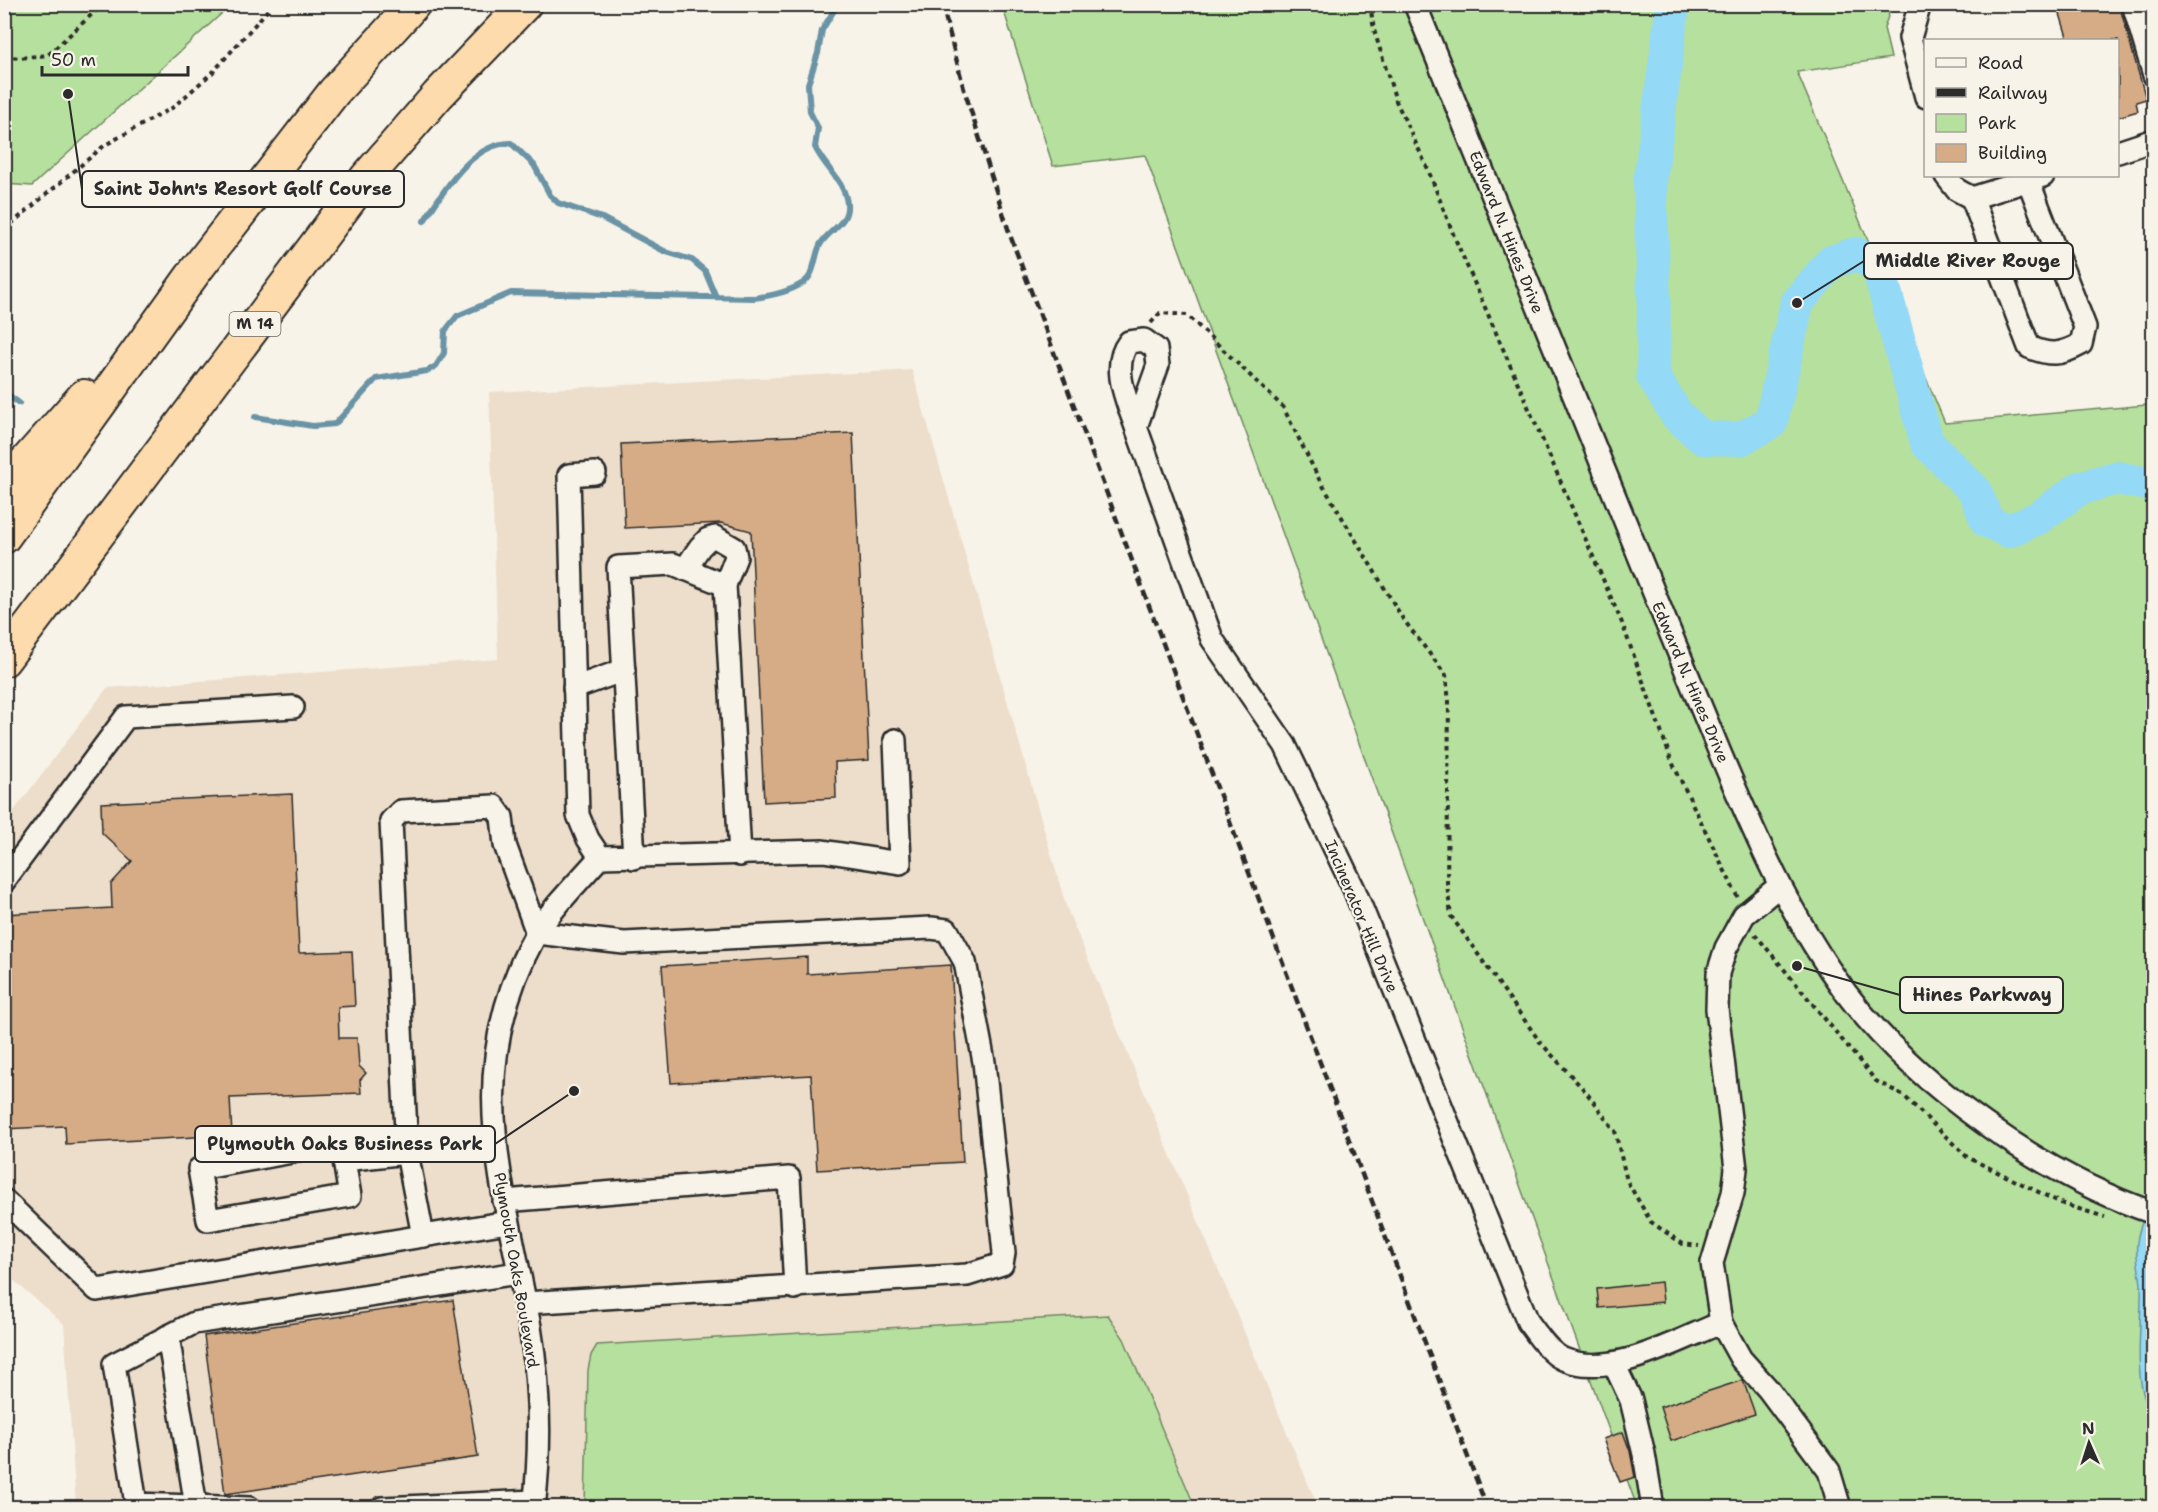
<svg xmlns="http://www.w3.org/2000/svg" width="2158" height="1512" viewBox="0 0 2158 1512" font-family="'Shantell Sans',sans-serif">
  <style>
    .built { fill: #eddecb }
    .green { fill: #b6e09d; stroke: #708664; stroke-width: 1.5 }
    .water { fill: #94d9f6; stroke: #6a93a5; stroke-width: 1.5 }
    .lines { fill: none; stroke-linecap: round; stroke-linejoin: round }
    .stream { stroke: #6a93a5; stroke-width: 6 }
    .river { stroke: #94d9f6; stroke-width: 34 }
    .building { fill: #d5ac86; stroke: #2b2b2b; stroke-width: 1.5 }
    .minor-casing { stroke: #2b2b2b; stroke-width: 26 }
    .highway-casing { stroke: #2b2b2b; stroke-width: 36 }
    .path { stroke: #2b2b2b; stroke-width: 4; stroke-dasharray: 4.5 4.5; stroke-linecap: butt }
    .minor { stroke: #f7f3e8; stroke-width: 21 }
    .highway { stroke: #fedbac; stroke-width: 32 }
    .rail { stroke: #2b2b2b; stroke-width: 4.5; stroke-dasharray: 9 4.5; stroke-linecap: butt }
    .labels { text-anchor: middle; stroke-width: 4.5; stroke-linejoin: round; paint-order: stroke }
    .shield { fill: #f7f3e8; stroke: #686764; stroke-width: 1.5 }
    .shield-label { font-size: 15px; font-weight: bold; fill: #2b2b2b }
    .street-label { font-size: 16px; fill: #2b2b2b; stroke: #f7f3e8 }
    .leader { fill: none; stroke: #2b2b2b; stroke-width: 2 }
    .callout-dot { fill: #2b2b2b; stroke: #f7f3e8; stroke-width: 2 }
    .callout { fill: #f7f3e8; stroke: #2b2b2b; stroke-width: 2 }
    .callout-label { font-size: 18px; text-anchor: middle; font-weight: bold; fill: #2b2b2b }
  </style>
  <rect width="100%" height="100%" fill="#f7f3e8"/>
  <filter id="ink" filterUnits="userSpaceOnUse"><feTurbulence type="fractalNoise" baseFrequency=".0167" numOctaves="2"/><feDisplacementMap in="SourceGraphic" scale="12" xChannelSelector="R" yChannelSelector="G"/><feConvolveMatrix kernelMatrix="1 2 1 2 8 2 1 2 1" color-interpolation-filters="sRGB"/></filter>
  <g filter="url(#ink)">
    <polygon class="built" points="912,370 1067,909 1318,1507 76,1507 64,1324 5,1273 4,824 107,688 498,659 489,392"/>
    <g class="green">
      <polygon points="4,5 5,4 231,5 32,186 5,184"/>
      <polygon points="1002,5 1892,5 1884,28 1891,58 1797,72 1945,423 2147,405 2153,417 2153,1507 1637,1507 1145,155 1053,166"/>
      <polygon points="1108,1315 1124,1339 1195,1507 585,1507 588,1370 591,1355 597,1345"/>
    </g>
    <path class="water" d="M2153,1200V1413C2130,1388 2143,1318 2141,1285C2140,1271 2135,1257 2137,1243C2138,1231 2146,1209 2153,1200Z"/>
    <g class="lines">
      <g class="stream">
        <path d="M424,221C443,192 471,143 511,143L534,165L550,195L558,203L602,218L666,252L692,260L705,271L716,297"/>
        <polyline points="4,392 19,403"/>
        <path d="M255,417L313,426L335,424L376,379L427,371L436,366L444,353L445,331L457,316L511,293L754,298C770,296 789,292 803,283C815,276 814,257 820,245C828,230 849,224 847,204C845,181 824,167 815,147L818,128L810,112L808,84L818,53L822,30L838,4"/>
      </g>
      <polyline class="river" points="1673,4 1650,181 1654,300 1653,376 1677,415 1703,438 1740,439 1771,422 1797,303 1831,262 1856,254 1878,266 1927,443 1975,491 1987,521 2008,531 2038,518 2080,488 2116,478 2154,485"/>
    </g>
    <g class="building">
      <polygon points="2057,4 2119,4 2146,99 2136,102 2138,111 2118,117 2118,40 2068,40"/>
      <polygon points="853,433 869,760 835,762 836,798 764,802 751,531 721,523 625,528 621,444"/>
      <polygon points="292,794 299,953 352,951 355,1006 338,1007 339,1038 357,1038 359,1066 366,1073 360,1080 361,1093 230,1098 232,1135 66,1144 65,1126 4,1129 4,914 112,908 111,884 132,861 102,833 101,803"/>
      <polygon points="807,957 807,974 951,965 963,1162 817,1170 811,1075 671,1083 662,966"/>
      <polygon points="1661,1282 1663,1302 1599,1308 1597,1289"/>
      <polygon points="453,1300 478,1457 225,1494 204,1336"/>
      <polygon points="1743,1380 1755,1414 1671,1441 1660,1407"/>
      <polygon points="1623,1432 1630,1451 1635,1477 1620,1482 1603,1439"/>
    </g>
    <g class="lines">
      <g class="minor-casing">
        <g id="minor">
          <path d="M1415,4C1493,197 1572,390 1650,583C1673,640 1697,697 1720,753C1756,838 1791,918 1846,993C1915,1085 2044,1176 2154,1213"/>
          <polyline points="1920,4 1910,38 1926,97"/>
          <polyline points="2133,4 2154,75"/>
          <polyline points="2118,152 2154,140"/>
          <polyline points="1946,176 1957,190 1972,198"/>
          <path d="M2028,180L2085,327L2081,344C2061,355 2050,356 2029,347L1972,198L2043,176"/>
          <path d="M1136,427L1158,365L1156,349L1144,340L1129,342C1110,366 1127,401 1136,427L1212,639L1285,745L1354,889L1528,1322C1537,1334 1549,1353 1563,1359C1611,1379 1675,1341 1721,1323"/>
          <polyline points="595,473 569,475 578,815 588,839 600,857"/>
          <polyline points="685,569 700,547 708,539 715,537 734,548 736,557 725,585 740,855"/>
          <polyline points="574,688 624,670"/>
          <polyline points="634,858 618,567 673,564 725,585"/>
          <polyline points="4,881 126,717 293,707"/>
          <polyline points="1779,886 1744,915 1726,948 1718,973 1717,1009 1736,1169 1733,1193 1712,1263 1721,1323 1741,1359 1768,1389 1829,1471 1840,1508"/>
          <polygon points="341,1143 350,1196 208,1220 199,1169"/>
          <polyline points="344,1160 407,1153"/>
          <polyline points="4,1200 97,1290 508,1222"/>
          <polyline points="504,1201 789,1178 795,1288"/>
          <polyline points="423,1236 407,1153 391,821 401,811 494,806 502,817 505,845 537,933"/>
          <polyline points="525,1303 967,1275 1002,1264 1004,1253 984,1062 965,962 947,930 931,928 624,943 537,933"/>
          <polyline points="168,1336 196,1506"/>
          <polyline points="1614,1364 1631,1400 1644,1454 1653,1508"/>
          <polyline points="250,1508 136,1504 114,1364 194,1323 518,1273"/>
          <polyline points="382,1508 535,1501"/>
          <path d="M534,1508C541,1448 540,1386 530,1327C504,1184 460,1072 536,934C550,910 581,879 600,857L823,851L900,863L895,740"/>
        </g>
      </g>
      <g class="highway-casing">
        <g id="highway">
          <polyline points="4,486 84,396"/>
          <polyline points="4,537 196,270 334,92 414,4"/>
          <polyline points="4,660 366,178 438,95 525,4"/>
        </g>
      </g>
      <g class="path">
        <polyline points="1370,4 1374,30 1396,101 1427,167 1454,236 1622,623 1672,762 1738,898"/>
        <polyline points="4,56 19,58 48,55 103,4"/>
        <polyline points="4,230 105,145 172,108 213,72 273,4"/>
        <polyline points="1151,323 1160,313 1187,315 1283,407 1319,479 1403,619 1446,675 1449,702 1447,885 1451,916 1540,1042 1586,1092 1615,1131 1627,1181 1651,1222 1683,1244 1699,1246"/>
        <polyline points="1755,934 1876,1081 1903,1095 1967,1157 2063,1204 2105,1217"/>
      </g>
      <use href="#minor" class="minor"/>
      <use href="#highway" class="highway"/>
      <polyline class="rail" points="942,4 964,89 1010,235 1487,1508"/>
    </g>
  </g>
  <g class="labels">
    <rect class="shield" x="229.5" y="312" width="51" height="24" rx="4.5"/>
    <g class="shield-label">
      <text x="255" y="329">M 14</text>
    </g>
    <g class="street-label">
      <text transform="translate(1507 232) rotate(68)" y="6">Edward N. Hines Drive</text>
      <text transform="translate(1691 682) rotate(67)" y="6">Edward N. Hines Drive</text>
      <text transform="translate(1362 916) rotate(67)" y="6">Incinerator Hill Drive</text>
      <text transform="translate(517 1270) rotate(80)" y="6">Plymouth Oaks Boulevard</text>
    </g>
  </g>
  <path class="leader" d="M68 94L82 189M1797 303L1864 261M1797 966L1900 995M574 1091L495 1144"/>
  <g class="callout-dot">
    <circle cx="68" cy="94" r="6"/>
    <circle cx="1797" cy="303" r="6"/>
    <circle cx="1797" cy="966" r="6"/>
    <circle cx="574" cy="1091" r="6"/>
  </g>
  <g class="callout">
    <rect x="82" y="171" width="322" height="36" rx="6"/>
    <rect x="1864" y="243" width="209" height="36" rx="6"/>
    <rect x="1900" y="977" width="163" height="36" rx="6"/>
    <rect x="195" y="1126" width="300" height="36" rx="6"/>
  </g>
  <g class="callout-label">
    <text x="243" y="195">Saint John's Resort Golf Course</text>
    <text x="1968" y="267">Middle River Rouge</text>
    <text x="1982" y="1001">Hines Parkway</text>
    <text x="345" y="1150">Plymouth Oaks Business Park</text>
  </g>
  <rect width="2158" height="1512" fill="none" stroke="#f7f3e8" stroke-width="24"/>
  <rect x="12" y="12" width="2134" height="1488" fill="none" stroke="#2b2b2b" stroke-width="2" filter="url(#ink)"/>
  <rect x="1924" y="39" width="195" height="138" fill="#f7f3e8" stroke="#a5a39c" stroke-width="1.5"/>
  <rect x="1936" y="58" width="30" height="9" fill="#f7f3e8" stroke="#a5a39c" stroke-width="1.5"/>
  <text x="1978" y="69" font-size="18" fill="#2b2b2b">Road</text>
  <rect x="1936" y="88" width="30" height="9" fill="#2b2b2b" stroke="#a5a39c" stroke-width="1.5"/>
  <text x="1978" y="99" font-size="18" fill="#2b2b2b">Railway</text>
  <rect x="1936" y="114" width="30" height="18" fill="#b6e09d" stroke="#a5a39c" stroke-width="1.5"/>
  <text x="1978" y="129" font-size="18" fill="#2b2b2b">Park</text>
  <rect x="1936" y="144" width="30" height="18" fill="#d5ac86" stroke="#a5a39c" stroke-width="1.5"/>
  <text x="1978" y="159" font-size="18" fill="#2b2b2b">Building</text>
  <g transform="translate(2089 1443) rotate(357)" stroke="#f7f3e8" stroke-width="4.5" paint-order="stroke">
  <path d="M0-4.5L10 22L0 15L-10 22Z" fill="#2b2b2b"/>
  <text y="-9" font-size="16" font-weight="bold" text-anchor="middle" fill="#2b2b2b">N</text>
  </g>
  <path d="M42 66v9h146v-9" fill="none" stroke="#2b2b2b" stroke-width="3"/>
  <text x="51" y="66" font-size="18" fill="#2b2b2b" stroke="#f7f3e8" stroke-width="4.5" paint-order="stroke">50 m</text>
</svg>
